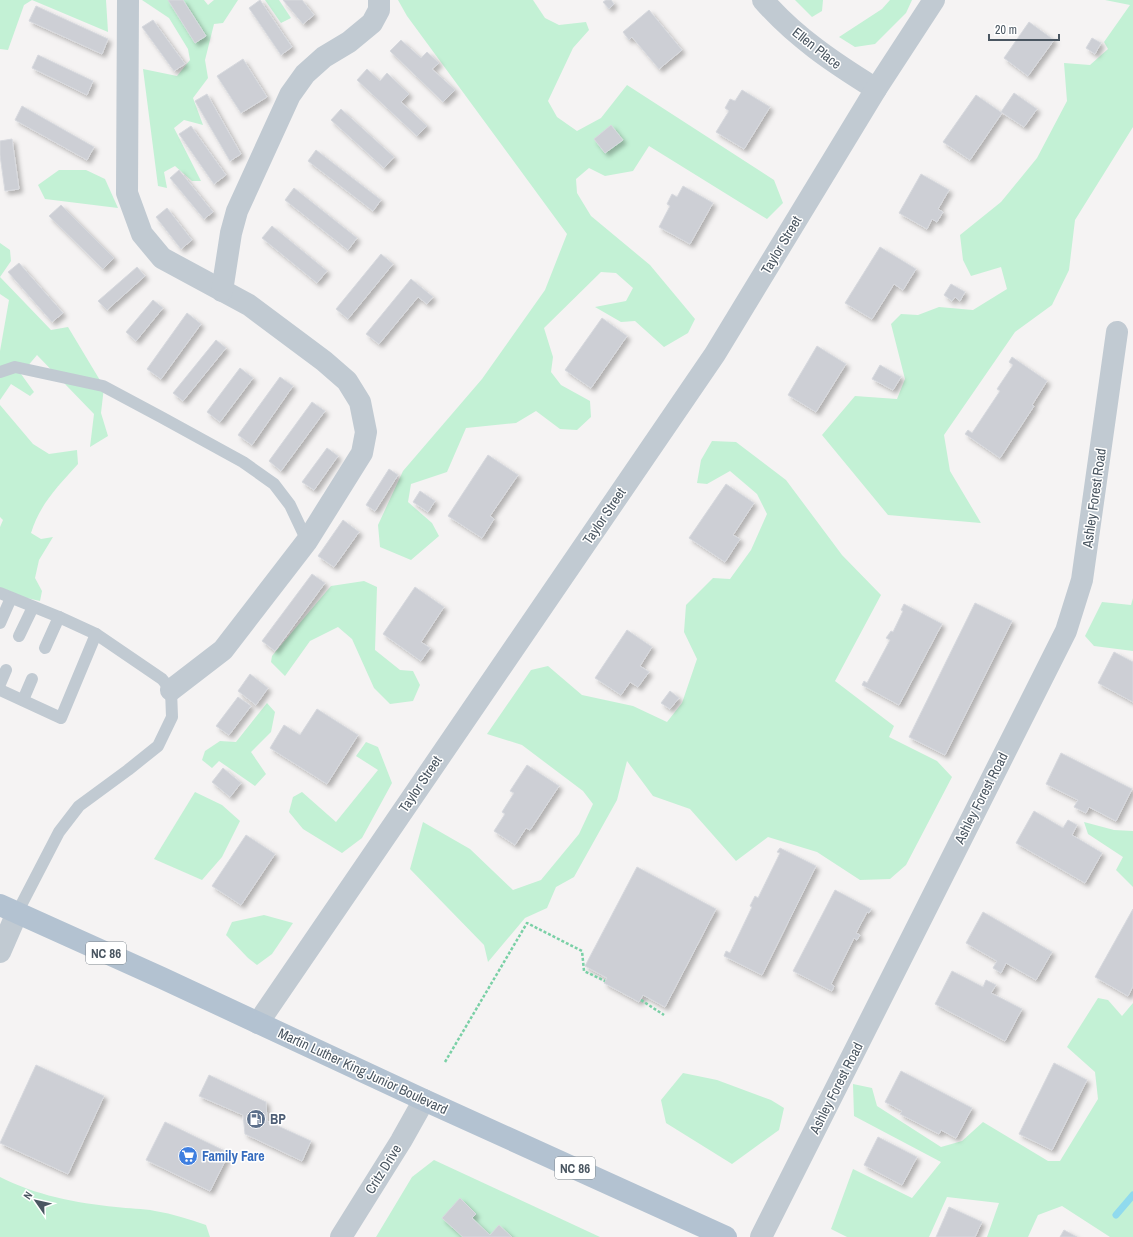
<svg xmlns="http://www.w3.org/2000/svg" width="1133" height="1237" viewBox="0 0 1133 1237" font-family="'Archivo Narrow',sans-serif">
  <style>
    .green { fill: #c3f1d5 }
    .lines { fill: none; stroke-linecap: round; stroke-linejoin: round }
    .stream { stroke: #90daee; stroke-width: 7 }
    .building { fill: #cdcfd5; stroke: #d7d9de; filter: url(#shadow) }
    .path { stroke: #7ad0a6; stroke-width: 2.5; stroke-dasharray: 3 2; stroke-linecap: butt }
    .lane { stroke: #c1cad2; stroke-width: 12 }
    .street { stroke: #c1cad2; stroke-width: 22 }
    .primary { stroke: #b3c2d1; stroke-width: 22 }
    .labels { text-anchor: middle; stroke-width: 3; stroke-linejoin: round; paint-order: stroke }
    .shield { fill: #fff; stroke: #808990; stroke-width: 1 }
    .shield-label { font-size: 13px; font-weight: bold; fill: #4a5661 }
    .street-label { font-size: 14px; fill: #4a5661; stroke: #fff }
    .service-label { font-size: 14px; font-weight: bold; fill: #4e5e75; stroke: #fff; text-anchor: start }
    .shop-label { font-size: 14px; font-weight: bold; fill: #366cbe; stroke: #fff; text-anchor: start }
  </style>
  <defs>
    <filter id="shadow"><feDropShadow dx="3.5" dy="3.5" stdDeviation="2" flood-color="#0004"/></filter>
  </defs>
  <rect width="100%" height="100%" fill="#f5f3f3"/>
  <g class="green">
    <polygon points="0,0 106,0 108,32 32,0 24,5 8,50 0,49"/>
    <polygon points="142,0 204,0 208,5 214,0 238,0 223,23 214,24 205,60 208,78 193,98 203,125 184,120 174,128 201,181 192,181 175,166 164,172 167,188 158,186 143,69 177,76 190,60 188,49 169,18"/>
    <polygon points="265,0 279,0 291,18 281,23"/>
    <polygon points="398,0 533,0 545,18 559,25 586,22 589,30 573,48 548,101 557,117 577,131 601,118 627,85 774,180 783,203 767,219 649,146 633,171 605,176 589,168 576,179 577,193 591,216 650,265 695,319 688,333 664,347 635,321 621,322 595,307 626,301 633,288 616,273 601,272 544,328 553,357 551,372 561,385 590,401 591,417 577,430 560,429 536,411 516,423 466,428 447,472 411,484 408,502 432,523 439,536 411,560 380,547 378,525 403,471 482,379 545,290 567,234 407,16"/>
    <polygon points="795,0 823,0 822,11 812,17"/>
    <polygon points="890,0 912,0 906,13 875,44 855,47 839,37 882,9"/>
    <polygon points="1105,0 1133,0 1133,127 1075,220 1069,270 1052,305 1015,332 944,435 950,471 981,523 888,515 822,435 855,396 897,399 905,379 891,324 901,314 918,315 939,307 973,310 1007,289 1001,267 971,276 963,260 960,235 1001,202 1037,158 1067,101 1064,63 1090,65 1108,49 1104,42 1130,5"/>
    <polygon points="59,170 86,170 105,179 118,208 45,199 38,185"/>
    <polygon points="0,243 10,250 11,261 0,277 51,330 68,327 104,387 101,413 108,436 90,447 94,414 37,355 21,374 34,392 30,396 11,384 0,400 0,351 9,300 0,294"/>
    <path d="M0,405L33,444L49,454L77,450L78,464C58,486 40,504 31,533L41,539L53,537L39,560L35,578L42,591L40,601L0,592V527L3,520L0,517Z"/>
    <polygon points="712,441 736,442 786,480 842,555 881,595 835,681 894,726 889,737 937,761 952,777 906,865 890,879 860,880 817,852 768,837 736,861 690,809 653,796 627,761 617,800 574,877 556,887 547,908 525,918 488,962 484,945 410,869 423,822 470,849 513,890 541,880 579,834 593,804 583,791 522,745 487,734 531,670 548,666 582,695 633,706 667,722 682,703 697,659 684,632 686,605 713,578 730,579 751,550 767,514 757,494 730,471 707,484 697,483 701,460"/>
    <polygon points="364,581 377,587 375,650 400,670 413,671 420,685 413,701 390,704 374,688 352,639 338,627 310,641 285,676 271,662 272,656 331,586"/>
    <polygon points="1133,598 1133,651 1094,646 1085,636 1102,602 1131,605"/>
    <polygon points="267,703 275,712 271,732 251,752 266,774 255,786 219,761 212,768 202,760 205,751 220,741 236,742"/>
    <polygon points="366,742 378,747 392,783 362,838 342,853 303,829 289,812 293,797 302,792 336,822 378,770 356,756"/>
    <polygon points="195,792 222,805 240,821 222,857 202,880 154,859"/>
    <polygon points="1084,822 1114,830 1133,831 1133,887 1116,870 1123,857 1088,834"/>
    <polygon points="264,915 293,923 272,954 257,965 248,958 226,935 232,922"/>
    <polygon points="1098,998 1108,1000 1122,1016 1133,1003 1133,1237 1110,1237 1062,1206 1038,1215 1028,1237 987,1237 999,1203 947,1197 929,1237 847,1237 831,1229 853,1169 912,1198 941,1162 854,1116 853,1084 872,1088 877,1106 941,1147 962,1141 983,1122 1048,1161 1060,1161 1098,1099 1095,1072 1067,1047"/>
    <polygon points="683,1073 717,1080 771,1100 784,1108 779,1130 732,1164 666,1123 661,1100"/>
    <polygon points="434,1160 600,1237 376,1237 412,1177"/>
    <path d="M0,1177C35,1195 76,1203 116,1207C129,1209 142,1208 155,1211C173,1214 189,1219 206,1225L210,1237H0Z"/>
  </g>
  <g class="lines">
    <polyline class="stream" points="1116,1215 1133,1195"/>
  </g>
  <g class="building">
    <polygon points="168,0 183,0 206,36 195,43"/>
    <polygon points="260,0 292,47 281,55 249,8"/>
    <polygon points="283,0 302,0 314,15 303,24"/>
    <polygon points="606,0 611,0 614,4 609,9 603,2"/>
    <polygon points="36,6 108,39 102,54 29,21"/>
    <polygon points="649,10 682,50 659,69 632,37 629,40 623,32"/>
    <polygon points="153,20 185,64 174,71 142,27"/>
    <polygon points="1029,22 1054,40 1028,76 1004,58"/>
    <polygon points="1092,38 1101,43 1095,54 1086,48"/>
    <polygon points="401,40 421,58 427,52 439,63 432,69 455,90 443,102 390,51"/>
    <polygon points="38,55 93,81 87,95 32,68"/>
    <polygon points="243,59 267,97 241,113 217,76"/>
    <polygon points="367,69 380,81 387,73 409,94 401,102 427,126 417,136 357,80"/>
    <polygon points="742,90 770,107 744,149 716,132 729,111 725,108 730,99 735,101"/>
    <polygon points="1014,93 1037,109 1024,127 1001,112"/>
    <polygon points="207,94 241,154 230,161 195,101"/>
    <polygon points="976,95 1002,113 970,160 943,142"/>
    <polygon points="22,106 94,147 87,160 15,120"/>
    <polygon points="341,109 394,157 384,168 331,120"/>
    <polygon points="611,125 623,140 605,153 594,139"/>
    <polygon points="191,126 226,175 214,184 179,134"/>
    <polygon points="12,139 19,189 5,191 0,155 0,141"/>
    <polygon points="316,150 381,200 373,211 308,161"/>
    <polygon points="179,170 213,212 204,219 170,178"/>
    <polygon points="921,174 949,190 938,209 943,212 937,222 932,219 927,229 899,213"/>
    <polygon points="683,186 713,203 690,244 659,227 670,206 667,204 672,194 677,197"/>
    <polygon points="294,188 357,238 348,250 285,200"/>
    <polygon points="61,205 114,258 103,269 49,216"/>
    <polygon points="167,208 192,240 181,249 156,217"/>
    <polygon points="272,226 327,271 317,283 262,238"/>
    <polygon points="880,247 916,269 903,290 894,284 872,319 845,303"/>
    <polygon points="381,254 393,264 348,319 336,309"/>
    <polygon points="19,263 63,313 52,322 8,272"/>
    <polygon points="137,267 145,276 107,310 98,301"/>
    <polygon points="411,279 433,297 427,304 418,297 379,344 366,334"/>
    <polygon points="951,284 965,292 960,301 955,297 952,301 944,295"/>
    <polygon points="153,300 163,308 136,341 126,332"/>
    <polygon points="187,313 201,324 161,379 147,369"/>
    <polygon points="602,318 627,336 591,388 565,370"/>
    <polygon points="216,340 226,348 183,401 173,393"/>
    <polygon points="817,346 846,364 816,412 788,395"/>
    <polygon points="1012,357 1047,381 1032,405 1034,406 1000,458 965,434 968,430 972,433 1000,391 997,389 1013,365 1009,362"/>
    <polygon points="880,365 901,377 893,390 872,379"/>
    <polygon points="240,368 253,378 220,422 207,412"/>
    <polygon points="280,377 293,386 252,445 238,435"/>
    <polygon points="312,402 325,411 281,471 269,461"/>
    <polygon points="327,448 338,456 314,490 302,482"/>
    <polygon points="488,455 518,475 490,516 494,519 482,538 448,516"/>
    <polygon points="389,469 398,475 375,511 366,505"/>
    <polygon points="726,484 754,503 733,535 740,539 725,562 689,538"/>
    <polygon points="420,491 435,501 428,512 413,502"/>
    <polygon points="343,520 359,532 334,567 318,556"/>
    <polygon points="312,574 325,583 275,651 262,641"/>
    <polygon points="415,587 444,607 421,642 430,648 421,661 383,634"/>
    <polygon points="975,603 1012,621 945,755 909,737"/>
    <polygon points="904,604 942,624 899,705 862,685 864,681 867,683 890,640 886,638 891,631 893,632 903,611 901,610"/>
    <polygon points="627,630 652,647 640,666 649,672 638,687 630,682 621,695 595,678"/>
    <polygon points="1114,652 1133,662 1133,702 1098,683"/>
    <polygon points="250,674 268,688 256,705 238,691"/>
    <polygon points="670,691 679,698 670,709 661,703"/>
    <polygon points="238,697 251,706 229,735 216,726"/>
    <polygon points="317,709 358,735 327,784 270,748 284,725 300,735"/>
    <polygon points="1061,753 1132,789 1116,821 1089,807 1086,813 1074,807 1078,800 1046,784"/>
    <polygon points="527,765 559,786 530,830 526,828 515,845 494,831 505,814 502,812 514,793 510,791"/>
    <polygon points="223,768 241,783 230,797 212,782"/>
    <polygon points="1034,811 1063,828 1068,820 1077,825 1072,835 1102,853 1085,883 1016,843"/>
    <polygon points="246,835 275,854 241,905 212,886"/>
    <polygon points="780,848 816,866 762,975 724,956 726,951 730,953 752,907 750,906 755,896 758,898 780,853 777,852"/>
    <polygon points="637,867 716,909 665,1007 643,995 639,1002 604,983 607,978 585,966"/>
    <polygon points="835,890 871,909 869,913 867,912 856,933 860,935 857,940 854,938 831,984 834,986 832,991 793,971"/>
    <polygon points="1133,909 1133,986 1128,996 1095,977"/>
    <polygon points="983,912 1052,952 1036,980 1006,963 1001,973 993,968 997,961 966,943"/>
    <polygon points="952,971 983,987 986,980 996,985 991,993 1022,1009 1005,1041 935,1004"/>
    <polygon points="1054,1063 1087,1080 1052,1150 1019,1134"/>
    <polygon points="36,1065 104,1096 68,1174 0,1143"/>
    <polygon points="901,1071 972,1108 956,1138 941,1130 939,1134 900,1114 902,1111 885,1102"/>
    <polygon points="209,1075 266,1102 267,1121 311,1141 302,1161 245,1134 243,1115 199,1096"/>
    <polygon points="165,1122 229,1153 210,1191 146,1160"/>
    <polygon points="878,1137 917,1157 902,1185 864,1165"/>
    <polygon points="460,1198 476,1214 472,1218 490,1235 499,1225 512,1237 463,1237 442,1218"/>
    <polygon points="949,1207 982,1222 975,1237 936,1237"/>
    <polygon points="1064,1230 1077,1237 1060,1237"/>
  </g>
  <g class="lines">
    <g class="path">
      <polyline points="641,1000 664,1015"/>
      <polyline points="445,1062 527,923 582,951 584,971 605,981"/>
    </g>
    <g class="lane">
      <polyline points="0,372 15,367 103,386 161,417 243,462 274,484 290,505 307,541"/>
      <polyline points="0,593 59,617 96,634 162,679 171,690 172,717 158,746 128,770 79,806 59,832 17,913"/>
      <polyline points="0,623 11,598"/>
      <polyline points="19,636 33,607"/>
      <polyline points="45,648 59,617"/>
      <polyline points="0,684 6,670"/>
      <polyline points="0,690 61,718 96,634"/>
      <polyline points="23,700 32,679"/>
    </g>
    <g class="street">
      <polyline points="128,0 127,193 142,234 162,258 249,305 324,361 347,381 360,402 366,432 362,453 307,541 223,650 171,690"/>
      <path d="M763,0C795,37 834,63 876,89"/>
      <polyline points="222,291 231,233 237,211 290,95 305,74 324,57 349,42 372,23 379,10 379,0"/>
      <polyline points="0,952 17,913"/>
      <polyline points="258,1023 715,354 876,89 934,0"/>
      <polyline points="341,1237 401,1141 424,1100"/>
      <polyline points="761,1237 1066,631 1082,580 1117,332"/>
    </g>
    <polyline class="primary" points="0,905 162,978 424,1100 726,1237"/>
  </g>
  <defs>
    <g id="fuel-disc" transform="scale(1)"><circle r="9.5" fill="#5c6f8a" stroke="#fff"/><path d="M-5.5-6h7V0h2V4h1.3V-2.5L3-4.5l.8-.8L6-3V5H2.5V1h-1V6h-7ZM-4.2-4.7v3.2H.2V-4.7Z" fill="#fff"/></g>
    <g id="supermarket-disc" transform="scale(1)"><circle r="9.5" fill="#3f7fe0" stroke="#fff"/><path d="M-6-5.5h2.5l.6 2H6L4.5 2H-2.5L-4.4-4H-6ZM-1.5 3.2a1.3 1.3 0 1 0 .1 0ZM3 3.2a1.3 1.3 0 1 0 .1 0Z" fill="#fff"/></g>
  </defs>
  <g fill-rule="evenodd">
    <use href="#fuel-disc" x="256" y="1119"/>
    <use href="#supermarket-disc" x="188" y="1156"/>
  </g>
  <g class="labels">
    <g class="shield">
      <rect x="86" y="942" width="40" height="22" rx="3"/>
      <rect x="555" y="1157" width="40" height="22" rx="3"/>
    </g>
    <g class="shield-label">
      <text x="106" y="958">NC 86</text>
      <text x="575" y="1173">NC 86</text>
    </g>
    <g class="street-label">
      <text transform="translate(817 48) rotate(38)" y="5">Ellen Place</text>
      <text transform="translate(781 245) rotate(-59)" y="5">Taylor Street</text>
      <text transform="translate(1094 498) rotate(-82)" y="5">Ashley Forest Road</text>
      <text transform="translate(604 516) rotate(-56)" y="5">Taylor Street</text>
      <text transform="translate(420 784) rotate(-56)" y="5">Taylor Street</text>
      <text transform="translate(981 798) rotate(-63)" y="5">Ashley Forest Road</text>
      <text transform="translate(363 1071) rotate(25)" y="5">Martin Luther King Junior Boulevard</text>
      <text transform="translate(836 1088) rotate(-63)" y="5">Ashley Forest Road</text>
      <text transform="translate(383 1169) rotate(-58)" y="5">Critz Drive</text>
    </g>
    <g class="service-label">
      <text x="270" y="1124">BP</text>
    </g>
    <g class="shop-label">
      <text x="202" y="1161">Family Fare</text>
    </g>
  </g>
  <g transform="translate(36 1201) rotate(304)" stroke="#ffffff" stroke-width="3" paint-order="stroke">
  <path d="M0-3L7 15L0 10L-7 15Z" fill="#4a5661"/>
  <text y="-6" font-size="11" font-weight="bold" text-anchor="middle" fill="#4a5661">N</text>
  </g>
  <path d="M989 34v6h70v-6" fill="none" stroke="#4a5661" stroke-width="2"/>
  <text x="995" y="34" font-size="12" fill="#4a5661" stroke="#ffffff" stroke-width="3" paint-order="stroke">20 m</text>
</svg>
